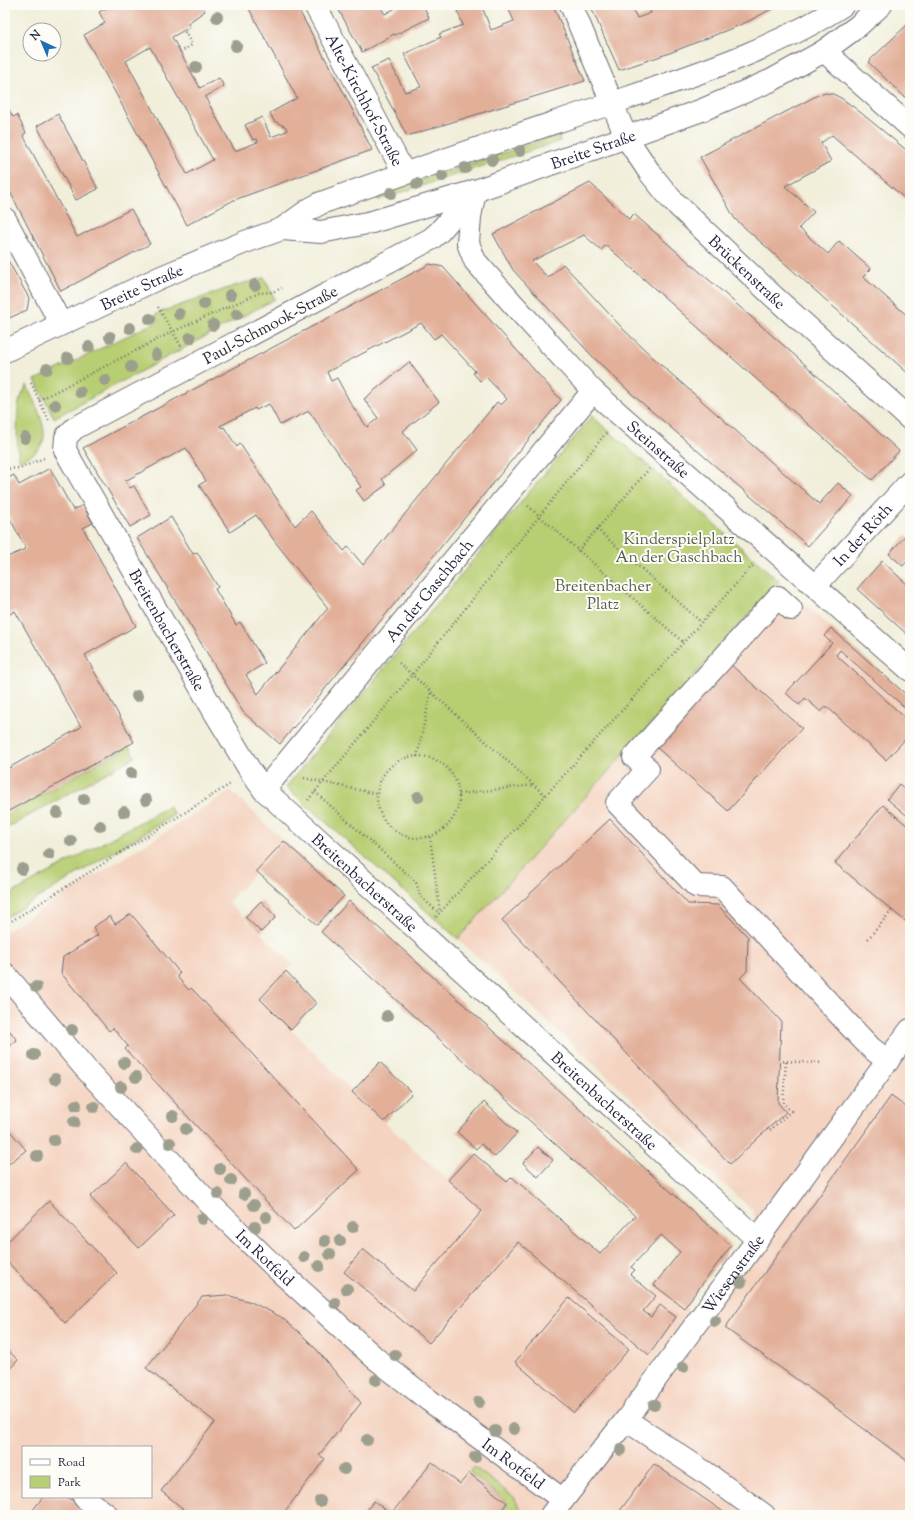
<svg xmlns="http://www.w3.org/2000/svg" width="915" height="1520" viewBox="0 0 915 1520" font-family="'Sorts Mill Goudy',serif">
  <style>
    .built { fill: #f4d3c0; fill-rule: evenodd }
    .green { fill: #b8ce72; stroke: #6d7856 }
    .building { fill: #e2af99; fill-rule: evenodd }
    .lines { fill: none; stroke-linecap: round; stroke-linejoin: round }
    .minor-casing { stroke: #6a6973; stroke-width: 24 }
    .major-casing { stroke: #6a6973; stroke-width: 24 }
    .path { stroke: #6a6973; stroke-width: 2.5; stroke-dasharray: 1 3; stroke-linecap: butt }
    .minor { stroke: #fff; stroke-width: 22 }
    .major { stroke: #fff; stroke-width: 22 }
    .tree { fill: #9c9f8d }
    .labels { text-anchor: middle; stroke-width: 4; stroke-linejoin: round; paint-order: stroke }
    .street-label { font-size: 16px; fill: #22223b; stroke: #fdfcf7 }
    .park-label { font-size: 16px; fill: #565e4e; stroke: #fdfcf7 }
  </style>
  <rect width="100%" height="100%" fill="#fdfcf7"/>
  <filter id="ink" filterUnits="userSpaceOnUse"><feTurbulence type="fractalNoise" baseFrequency=".025" numOctaves="2"/><feDisplacementMap in="SourceGraphic" scale="8" xChannelSelector="R" yChannelSelector="G"/><feConvolveMatrix kernelMatrix="1 2 1 2 8 2 1 2 1" color-interpolation-filters="sRGB"/></filter>
  <filter id="wash" filterUnits="userSpaceOnUse"><feTurbulence type="fractalNoise" baseFrequency=".012" numOctaves="4" result="noise"/><feDisplacementMap in="SourceGraphic" scale="16" xChannelSelector="R" yChannelSelector="G"/><feGaussianBlur stdDeviation="0.9" result="paint"/><feColorMatrix in="noise" values="0 0 0 0 0 0 0 0 0 0 0 0 0 0 0 0 0 1.4 0 .05"/><feComposite in="paint" operator="in"/></filter>
  <g filter="url(#wash)">
    <rect width="100%" height="100%" fill="#f1eeda"/>
    <path class="built" d="M779,581L910,698V1515H5V930L6,931L231,791L284,841L228,902L293,964L260,999L384,1122L482,1211L599,1254L605,1248L635,1270L630,1275L655,1296L654,1285L699,1319L757,1239L753,1211L458,939ZM23,1447H151V1497H23Z"/>
    <g class="green">
      <polygon points="558,135 560,141 378,200 376,196 411,183"/>
      <polygon points="264,278 275,299 54,418 35,380 158,321 155,315 161,312 237,285"/>
      <path d="M27,385C33,400 50,429 42,444C37,453 28,457 20,461C16,455 17,410 19,402C21,397 24,391 27,385Z"/>
      <polygon points="592,416 779,581 458,939 286,787"/>
      <polygon points="129,746 135,757 5,829 5,815"/>
      <polygon points="169,806 174,815 5,918 5,897"/>
      <polygon points="474,1467 514,1497 520,1509 520,1515 499,1515 508,1503 470,1472"/>
    </g>
    <g id="blocks">
      <g class="building">
        <path d="M112,5H202L205,11L188,23L190,27L172,37L200,88L219,78L224,86L205,97L235,151L258,142L257,139L253,140L245,125L262,117L271,137L287,131L286,127L274,121L270,113L297,98L247,5H296L344,93L372,150L234,200L187,225L84,35L105,23L99,12ZM150,47L213,160L187,174L126,61Z"/>
        <polygon points="336,5 379,5 385,14 401,5 423,5 429,18 395,35 394,34 362,52"/>
        <polygon points="455,5 490,5 483,9 491,30 514,21 507,5 553,5 585,81 407,136 371,68 389,60 405,92 421,87 404,54 441,37 439,34 463,25"/>
        <polygon points="590,5 631,5 637,18 651,13 648,5 779,5 747,22 710,37 667,54 619,70"/>
        <polygon points="910,22 910,102 868,62"/>
        <polygon points="826,93 833,94 841,98 855,108 910,153 910,203 832,135 821,143 831,161 785,186 814,212 799,228 828,254 839,241 871,269 863,277 910,318 910,375 735,219 700,157 818,95"/>
        <polygon points="5,103 13,117 17,115 26,133 23,135 77,237 131,209 150,244 61,291 5,182"/>
        <polygon points="58,114 98,189 76,200 37,126"/>
        <polygon points="590,183 629,219 634,214 799,359 899,451 872,480 730,356 606,245 601,250 584,235 532,261 548,278 563,264 624,330 660,364 819,504 838,483 853,496 808,546 633,395 606,369 594,358 513,270 493,234"/>
        <polygon points="5,257 6,257 29,298 27,310 5,320"/>
        <path d="M430,264L443,267L561,400L280,744L243,712L137,538L171,517L193,554L197,552L218,587L215,589L236,625L240,622L265,663L246,675L258,694L328,608L276,543L256,515L230,532L199,485L206,481L186,448L125,481L130,488L134,486L151,515L130,527L83,448ZM421,323L434,339L441,334L475,371L473,373L480,381L486,377L507,399L501,405L497,402L363,565L348,547L344,551L311,511L295,526L240,444L237,447L224,427L222,428L220,426L255,408L256,410L269,404L280,425L309,411L361,487L356,490L364,501L386,485L382,479L417,450L403,431L439,402L409,362L364,399L378,418L367,427L351,404L337,378L331,381L327,372Z"/>
        <polygon points="50,468 73,510 83,505 93,523 83,528 136,626 85,655 134,742 5,813 5,770 81,727 15,611 5,617 5,558 26,549 5,509 5,480 14,475 19,485"/>
        <polygon points="906,535 910,538 910,558 903,566 889,554"/>
        <polygon points="882,561 910,587 910,637 857,589"/>
        <polygon points="831,628 910,698 910,712 840,650 836,655 910,722 910,734 886,760 826,706 821,712 805,698 799,705 786,693 832,643 824,636"/>
        <polygon points="729,663 802,728 728,811 655,746"/>
        <polygon points="899,784 910,793 910,818 887,799"/>
        <polygon points="883,805 910,828 910,925 835,863"/>
        <polygon points="610,819 688,904 718,905 748,937 747,971 740,978 781,1021 778,1103 786,1112 730,1164 502,920"/>
        <polygon points="284,841 344,896 317,925 256,871"/>
        <polygon points="261,901 276,917 261,932 245,917"/>
        <polygon points="349,901 731,1246 684,1308 654,1285 680,1252 661,1235 631,1267 635,1270 630,1275 656,1296 643,1311 651,1317 660,1305 676,1317 649,1355 518,1242 429,1343 344,1272 363,1249 413,1291 482,1211 448,1180 473,1153 507,1182 512,1177 600,1254 635,1216 321,932"/>
        <polygon points="131,914 180,973 177,976 179,979 189,990 191,988 196,993 359,1170 294,1231 125,1049 128,1046 113,1028 109,1031 61,973 63,957 98,935 93,927 110,916 115,924"/>
        <polygon points="286,971 316,1003 291,1030 260,999"/>
        <polygon points="5,1025 17,1040 5,1050"/>
        <polygon points="380,1062 412,1093 384,1122 352,1092"/>
        <polygon points="891,1096 910,1110 910,1463 813,1391 725,1328"/>
        <polygon points="484,1102 517,1133 495,1157 481,1144 476,1149 457,1132"/>
        <polygon points="5,1125 26,1150 5,1167"/>
        <polygon points="538,1147 553,1160 538,1177 523,1163"/>
        <polygon points="126,1163 174,1215 139,1248 90,1197"/>
        <polygon points="49,1201 117,1273 65,1323 5,1259 5,1244"/>
        <polygon points="227,1295 251,1302 281,1317 300,1333 317,1350 361,1403 319,1455 325,1459 282,1515 191,1515 161,1491 215,1422 146,1368 202,1297"/>
        <polygon points="569,1298 629,1349 574,1413 515,1362"/>
        <polygon points="5,1348 18,1360 5,1374"/>
        <polygon points="432,1462 460,1484 469,1473 507,1503 497,1515 363,1515 374,1501 391,1514"/>
        <polygon points="654,1464 676,1479 725,1513 724,1515 617,1515"/>
        <polygon points="43,1497 68,1497 87,1511 84,1515 29,1515"/>
      </g>
    </g>
  </g>
  <g filter="url(#ink)">
    <use href="#blocks" fill-opacity="0" stroke="#6a6973" stroke-width="1"/>
    <g class="lines">
      <g class="minor-casing">
        <g id="minor">
          <path id="s1" d="M315,5L404,173"/>
          <polyline points="571,5 612,103"/>
          <polyline points="824,51 910,127"/>
          <path id="s2" d="M475,191L439,232L431,239L75,428L66,437L65,450L214,711L251,772L264,790L757,1239"/>
          <path id="s3" d="M475,191L470,217L468,243L475,261L513,304L593,391L910,670"/>
          <polyline points="5,219 61,324"/>
          <path id="s4" d="M815,586L910,482"/>
          <polyline points="791,609 778,597 634,757 648,769 617,803 696,886 722,887 850,1026 871,1048 888,1061"/>
          <path id="s5" d="M264,790L593,391"/>
          <path id="s6" d="M5,974L85,1068L129,1116L208,1202L275,1267L375,1358L430,1401L563,1500"/>
          <polyline points="626,1420 706,1473 764,1515"/>
          <polyline points="84,1497 107,1515"/>
          <path id="s7" d="M551,1515L626,1420L910,1030"/>
        </g>
      </g>
      <g class="major-casing">
        <g id="major">
          <path id="s8" d="M612,103L626,137L650,173L671,199L773,296L910,419"/>
          <path id="s9" d="M282,229L321,232L372,222L475,191L702,110L772,80L824,51L858,26L881,5"/>
          <path id="s10" d="M5,351L159,278L245,242L282,229L310,209L321,203C424,166 527,132 630,97C702,72 779,47 843,5"/>
        </g>
      </g>
      <g class="path">
        <polyline points="180,52 192,45 184,30"/>
        <polyline points="158,307 181,346"/>
        <polyline points="31,383 49,421"/>
        <polyline points="39,400 172,332 259,293 272,292 282,288"/>
        <polyline points="5,469 21,468 44,458"/>
        <polyline points="528,506 683,642"/>
        <polyline points="597,529 701,622"/>
        <polyline points="578,551 649,469"/>
        <polyline points="399,663 545,795"/>
        <circle cx="418" cy="797" r="41"/>
        <polyline points="417,757 431,691"/>
        <polyline points="304,778 377,794"/>
        <polyline points="315,792 416,882 420,896 439,913"/>
        <polyline points="459,794 533,785"/>
        <polyline points="308,800 412,675 606,433"/>
        <polyline points="430,837 440,912"/>
        <polyline points="436,917 754,564"/>
        <polyline points="5,925 232,783"/>
        <polyline points="868,939 892,910"/>
        <polyline points="779,1061 823,1063"/>
        <polyline points="767,1129 769,1131 791,1111 783,1103 786,1061"/>
      </g>
      <use href="#minor" class="minor"/>
      <use href="#major" class="major"/>
    </g>
    <g class="tree">
      <circle cx="217" cy="17" r="6"/>
      <circle cx="236" cy="46" r="6"/>
      <circle cx="196" cy="67" r="6"/>
      <circle cx="520" cy="151" r="6"/>
      <circle cx="492" cy="160" r="6"/>
      <circle cx="465" cy="168" r="6"/>
      <circle cx="442" cy="176" r="6"/>
      <circle cx="417" cy="184" r="6"/>
      <circle cx="391" cy="193" r="6"/>
      <circle cx="255" cy="285" r="6"/>
      <circle cx="230" cy="295" r="6"/>
      <circle cx="204" cy="304" r="6"/>
      <circle cx="179" cy="314" r="6"/>
      <circle cx="237" cy="314" r="6"/>
      <circle cx="150" cy="319" r="6"/>
      <circle cx="213" cy="325" r="6"/>
      <circle cx="130" cy="328" r="6"/>
      <circle cx="110" cy="337" r="6"/>
      <circle cx="190" cy="338" r="6"/>
      <circle cx="89" cy="347" r="6"/>
      <circle cx="156" cy="355" r="6"/>
      <circle cx="68" cy="358" r="6"/>
      <circle cx="131" cy="367" r="6"/>
      <circle cx="47" cy="369" r="6"/>
      <circle cx="105" cy="380" r="6"/>
      <circle cx="80" cy="392" r="6"/>
      <circle cx="55" cy="405" r="6"/>
      <circle cx="25" cy="438" r="6"/>
      <circle cx="137" cy="696" r="6"/>
      <circle cx="131" cy="773" r="6"/>
      <circle cx="418" cy="797" r="6"/>
      <circle cx="84" cy="799" r="6"/>
      <circle cx="146" cy="800" r="6"/>
      <circle cx="124" cy="812" r="6"/>
      <circle cx="57" cy="813" r="6"/>
      <circle cx="100" cy="826" r="6"/>
      <circle cx="71" cy="841" r="6"/>
      <circle cx="49" cy="854" r="6"/>
      <circle cx="22" cy="869" r="6"/>
      <circle cx="36" cy="987" r="6"/>
      <circle cx="387" cy="1016" r="6"/>
      <circle cx="72" cy="1030" r="6"/>
      <circle cx="34" cy="1055" r="6"/>
      <circle cx="124" cy="1063" r="6"/>
      <circle cx="136" cy="1077" r="6"/>
      <circle cx="55" cy="1079" r="6"/>
      <circle cx="121" cy="1087" r="6"/>
      <circle cx="76" cy="1105" r="6"/>
      <circle cx="94" cy="1107" r="6"/>
      <circle cx="173" cy="1116" r="6"/>
      <circle cx="74" cy="1122" r="6"/>
      <circle cx="186" cy="1129" r="6"/>
      <circle cx="54" cy="1140" r="6"/>
      <circle cx="170" cy="1143" r="6"/>
      <circle cx="137" cy="1149" r="6"/>
      <circle cx="37" cy="1156" r="6"/>
      <circle cx="220" cy="1169" r="6"/>
      <circle cx="231" cy="1180" r="6"/>
      <circle cx="218" cy="1194" r="6"/>
      <circle cx="244" cy="1194" r="6"/>
      <circle cx="254" cy="1205" r="6"/>
      <circle cx="266" cy="1217" r="6"/>
      <circle cx="202" cy="1219" r="6"/>
      <circle cx="255" cy="1227" r="6"/>
      <circle cx="353" cy="1227" r="6"/>
      <circle cx="325" cy="1241" r="6"/>
      <circle cx="340" cy="1241" r="6"/>
      <circle cx="330" cy="1254" r="6"/>
      <circle cx="304" cy="1257" r="6"/>
      <circle cx="319" cy="1266" r="6"/>
      <circle cx="741" cy="1282" r="6"/>
      <circle cx="347" cy="1289" r="6"/>
      <circle cx="335" cy="1303" r="6"/>
      <circle cx="715" cy="1321" r="6"/>
      <circle cx="395" cy="1355" r="6"/>
      <circle cx="683" cy="1367" r="6"/>
      <circle cx="376" cy="1380" r="6"/>
      <circle cx="479" cy="1402" r="6"/>
      <circle cx="654" cy="1405" r="6"/>
      <circle cx="514" cy="1429" r="6"/>
      <circle cx="495" cy="1431" r="6"/>
      <circle cx="367" cy="1440" r="6"/>
      <circle cx="621" cy="1450" r="6"/>
      <circle cx="475" cy="1457" r="6"/>
      <circle cx="344" cy="1469" r="6"/>
      <circle cx="320" cy="1501" r="6"/>
    </g>
  </g>
  <g class="labels">
    <g class="street-label">
      <text dy="6" stroke="none"><textPath href="#s1" startOffset="107">Alte-Kirchhof-Straße</textPath></text>
      <text dy="6" stroke="none"><textPath href="#s9" startOffset="324">Breite Straße</textPath></text>
      <text dy="6" stroke="none"><textPath href="#s8" startOffset="219">Brückenstraße</textPath></text>
      <text dy="6" stroke="none"><textPath href="#s10" startOffset="151">Breite Straße</textPath></text>
      <text transform="translate(270 324) rotate(-28)" y="6">Paul-Schmook-Straße</text>
      <text dy="6" stroke="none"><textPath href="#s3" startOffset="335">Steinstraße</textPath></text>
      <text dy="6" stroke="none"><textPath href="#s4" startOffset="70">In der Röth</textPath></text>
      <text dy="6" stroke="none"><textPath href="#s5" startOffset="259">An der Gaschbach</textPath></text>
      <text dy="6" stroke="none"><textPath href="#s2" startOffset="701">Breitenbacherstraße</textPath></text>
      <text dy="6" stroke="none"><textPath href="#s2" startOffset="1025">Breitenbacherstraße</textPath></text>
      <text dy="6" stroke="none"><textPath href="#s2" startOffset="1349">Breitenbacherstraße</textPath></text>
      <text dy="6" stroke="none"><textPath href="#s6" startOffset="385">Im Rotfeld</textPath></text>
      <text dy="6" stroke="none"><textPath href="#s7" startOffset="302">Wiesenstraße</textPath></text>
      <text dy="6" stroke="none"><textPath href="#s6" startOffset="708">Im Rotfeld</textPath></text>
    </g>
    <g class="park-label">
      <text x="679" y="544">Kinderspielplatz<tspan x="679" dy="18">An der Gaschbach</tspan></text>
      <text x="603" y="591">Breitenbacher<tspan x="603" dy="18">Platz</tspan></text>
    </g>
  </g>
  <rect width="915" height="1520" fill="none" stroke="#fdfcf7" stroke-width="20"/>
  <rect x="22" y="1446" width="130" height="52" fill="#fdfcf7" stroke="#a5a5ac"/>
  <rect x="30" y="1459" width="20" height="6" fill="#ffffff" stroke="#a5a5ac"/>
  <text x="58" y="1466" font-size="12" fill="#22223b">Road</text>
  <rect x="30" y="1476" width="20" height="12" fill="#b8ce72" stroke="#a5a5ac"/>
  <text x="58" y="1486" font-size="12" fill="#22223b">Park</text>
  <g transform="translate(42 42) rotate(316)"><circle r="19" fill="#fdfcf7" stroke="#a5a5ac"/>
  <path d="M0-3L7 15L0 10L-7 15Z" fill="#1f6fb2"/>
  <text y="-6" font-size="11" font-weight="bold" text-anchor="middle" fill="#22223b">N</text>
  </g>
</svg>
